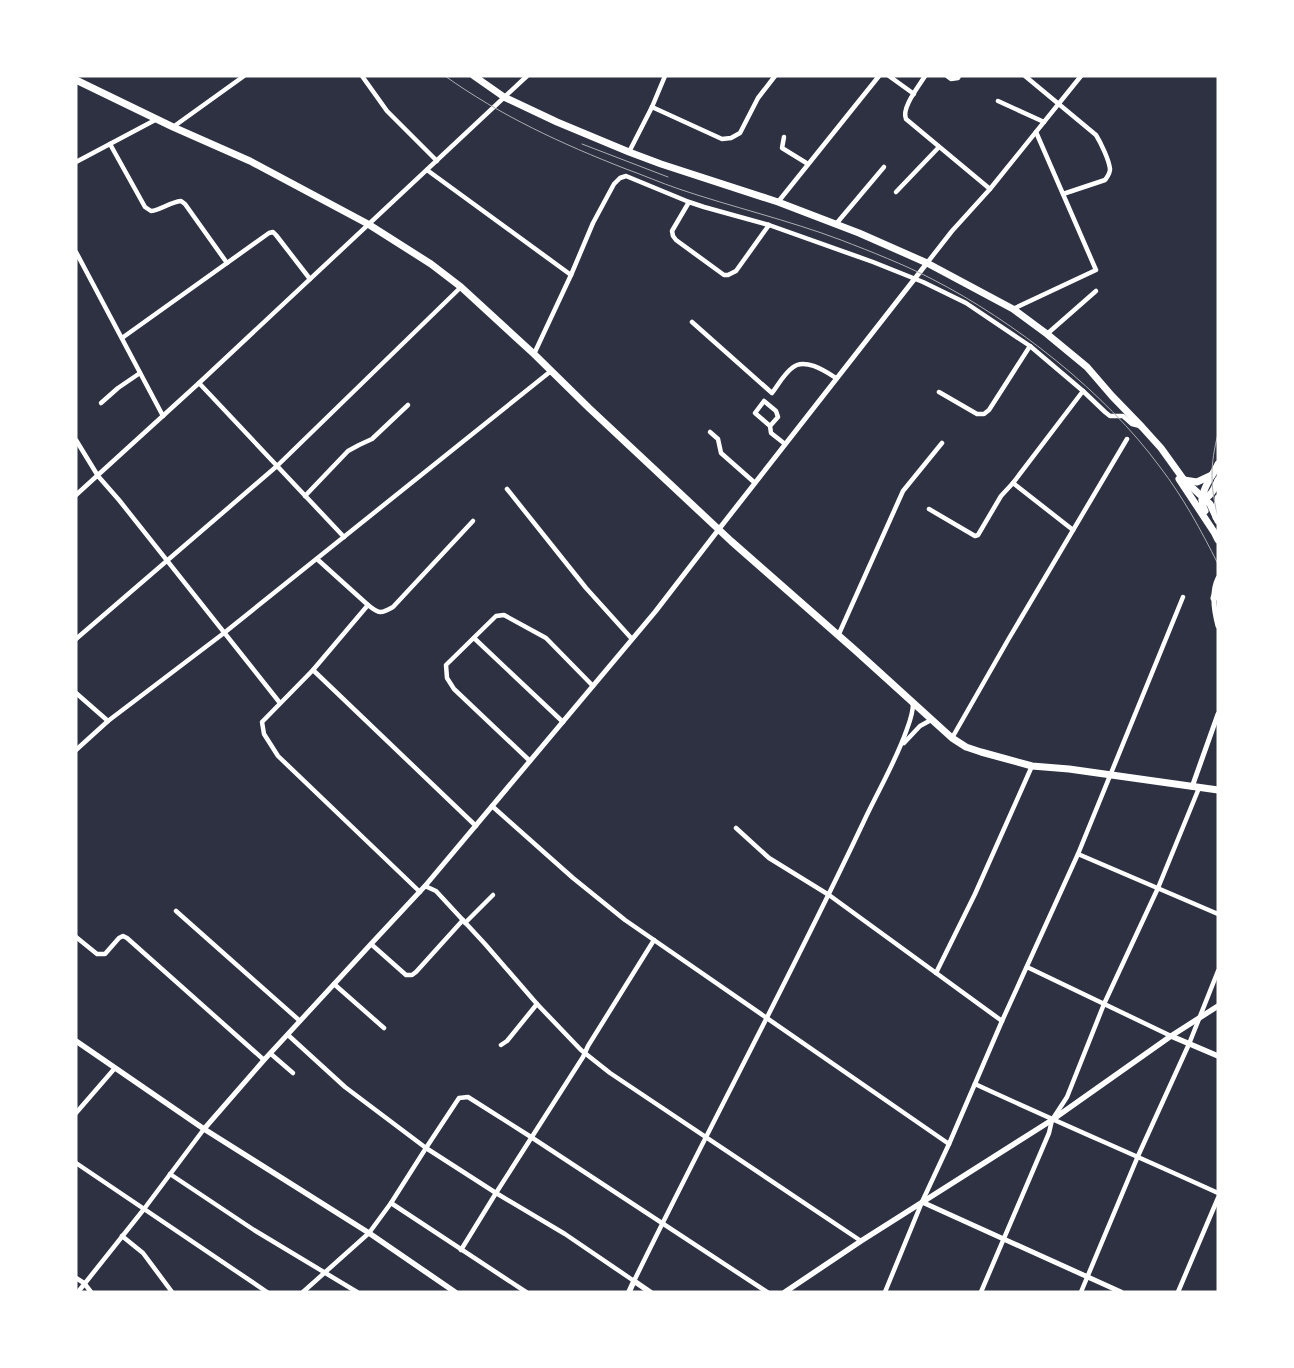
<svg xmlns="http://www.w3.org/2000/svg" width="1294" height="1368" viewBox="0 0 1294 1368" font-family="Manrope,sans-serif">
  <style>
    .lines { fill: none; stroke-linecap: round; stroke-linejoin: round }
    .minor { stroke: #fff; stroke-width: 4.5 }
    .tertiary { stroke: #fff; stroke-width: 5 }
    .secondary { stroke: #fff; stroke-width: 5.5 }
    .primary { stroke: #fff; stroke-width: 7 }
    .tram { stroke: #abadb3; stroke-width: 1 }
  </style>
  <rect width="100%" height="100%" fill="#2d3142"/>
  <g class="lines">
    <g class="minor">
      <polyline points="362,76 387,111 437,161"/>
      <polyline points="889,76 914,94"/>
      <path d="M925,76C919,86 901,108 906,119L990,189"/>
      <polyline points="947,76 951,79 958,78 959,76"/>
      <path d="M1025,76L1096,135C1101,143 1109,160 1110,169C1110,174 1107,177 1105,180L1063,194"/>
      <polyline points="998,101 1044,122"/>
      <polyline points="652,107 722,139 731,138 740,133 758,98 775,76"/>
      <polyline points="173,127 244,76"/>
      <polyline points="784,137 782,148 808,164"/>
      <path d="M110,144L145,207L151,211C161,210 170,202 181,201L185,204L227,263"/>
      <polyline points="629,152 652,107 665,76"/>
      <polyline points="76,162 157,119"/>
      <polyline points="427,170 571,275"/>
      <polyline points="896,192 939,147"/>
      <polyline points="689,202 672,231 673,236 676,240 724,275 728,275 736,271 769,225"/>
      <polyline points="778,202 879,76"/>
      <polyline points="836,224 884,167"/>
      <polyline points="76,252 163,416"/>
      <polyline points="927,263 952,231 990,189 1081,76"/>
      <polyline points="1013,309 1096,270 1036,132"/>
      <path d="M692,322L772,393C778,385 784,374 792,368C804,357 825,371 836,378"/>
      <polyline points="1047,334 1096,291"/>
      <polyline points="122,338 269,233 273,232 276,235 310,279"/>
      <polyline points="534,354 571,275 593,223 614,184 620,178 626,176 689,202 704,207 769,225 873,262 923,282 966,303 1030,346 1083,391 1105,412 1110,416 1123,416 1132,424 1140,426"/>
      <polyline points="199,383 344,537"/>
      <polyline points="939,392 977,414 984,414 989,410 1030,346"/>
      <polyline points="101,403 118,388 140,373"/>
      <polyline points="770,426 755,413 764,401 776,411 778,417 770,426 771,433 785,444"/>
      <polyline points="710,432 718,439 721,453 755,483"/>
      <polyline points="76,440 98,476 119,500 280,703"/>
      <polyline points="1013,483 1073,530"/>
      <polyline points="507,489 586,588 632,639"/>
      <polyline points="76,495 199,383 527,76"/>
      <polyline points="305,496 348,451 359,445 372,439 408,405"/>
      <polyline points="929,509 975,536 978,535 1001,496 1013,483 1083,391"/>
      <path d="M317,559L368,605C379,614 381,614 393,607L473,521"/>
      <polyline points="368,605 313,670 262,722 264,734 278,756 420,892"/>
      <polyline points="838,636 903,491 942,443"/>
      <polyline points="474,638 563,722"/>
      <polyline points="76,639 277,466 461,287"/>
      <polyline points="313,670 476,826"/>
      <polyline points="76,693 108,721"/>
      <polyline points="952,738 1008,640 1127,439"/>
      <polyline points="904,743 920,726 931,720"/>
      <polyline points="76,750 108,721 224,633 551,371"/>
      <polyline points="530,761 454,689 447,678 446,665 496,616 504,615 546,638 593,686"/>
      <polyline points="492,806 573,878 625,920 949,1144"/>
      <polyline points="736,828 769,858 829,895 1002,1021"/>
      <polyline points="1078,854 1218,914"/>
      <polyline points="425,886 436,891 485,944 537,1004 581,1050 610,1073 861,1241"/>
      <polyline points="176,911 300,1021"/>
      <polyline points="465,923 493,895"/>
      <polyline points="76,937 97,954 105,954 119,938 123,936 127,938 264,1060"/>
      <polyline points="371,944 406,975 412,975 416,972 463,920"/>
      <polyline points="1027,967 1171,1036"/>
      <polyline points="936,973 975,894 1032,766"/>
      <polyline points="334,984 384,1028"/>
      <path d="M288,1035L345,1087L426,1148L496,1193L565,1234L634,1281C709,1127 791,976 864,821C878,791 896,761 907,729C910,721 913,713 913,704"/>
      <polyline points="501,1045 507,1041 537,1004"/>
      <polyline points="271,1054 293,1073"/>
      <path d="M975,1084C1055,1121 1137,1156 1218,1193"/>
      <polyline points="76,1113 115,1068"/>
      <polyline points="76,1163 267,1292"/>
      <polyline points="170,1174 254,1230 357,1292"/>
      <polyline points="391,1203 526,1292"/>
      <polyline points="122,1236 143,1253 172,1292"/>
      <polyline points="461,1250 496,1193 583,1057 588,1046 654,940"/>
      <polyline points="76,1278 84,1283 91,1292"/>
      <polyline points="78,1292 144,1209 204,1129"/>
      <polyline points="303,1292 369,1233 391,1203 426,1148 459,1098 468,1097 531,1137 767,1292"/>
      <polyline points="885,1292 922,1202 949,1144 1002,1021 1078,854 1183,597"/>
      <polyline points="981,1292 1049,1133 1052,1120 1067,1097 1104,1004 1158,888 1199,788"/>
      <polyline points="1081,1292 1138,1156 1189,1044 1218,971"/>
      <polyline points="1178,1292 1218,1198"/>
    </g>
    <g class="tertiary">
      <path d="M1218,578C1211,592 1214,611 1218,626"/>
      <polyline points="1192,787 1218,714"/>
      <polyline points="204,1129 264,1060 371,944 425,886 655,612 719,529 927,263"/>
      <polyline points="922,1202 1121,1292"/>
    </g>
    <g class="secondary">
      <polyline points="1171,1036 1218,1056"/>
      <polyline points="76,1041 204,1129 369,1233 455,1292"/>
      <polyline points="629,1292 634,1281 650,1292"/>
      <polyline points="785,1292 861,1241 1052,1120 1171,1036 1218,1006"/>
    </g>
    <g class="primary">
      <polyline points="474,76 504,97 557,122 629,152 661,164 778,202 859,233 927,263 1013,309 1047,334 1087,367 1112,396 1142,427 1161,448 1184,480 1210,504 1218,521"/>
      <polyline points="76,80 173,127 250,161 368,224 431,264 461,287 534,354 589,408 731,541 855,650 952,738 966,747 981,752 1032,766 1069,769 1218,790"/>
      <polyline points="1179,479 1214,532 1218,540"/>
      <polyline points="1184,480 1197,482 1212,475"/>
      <path d="M1202,500C1212,496 1214,489 1218,480"/>
      <path d="M1205,511C1196,495 1211,479 1218,464"/>
      <polyline points="1216,517 1218,498"/>
      <polyline points="1214,598 1218,587"/>
    </g>
    <g class="tram">
      <path d="M445,76C501,116 562,144 626,169C643,175 661,183 679,189C732,207 788,220 841,240C872,252 903,264 932,279C1014,321 1105,392 1160,467C1183,497 1201,530 1218,564"/>
      <polyline points="582,144 668,177"/>
      <path d="M1218,434C1210,464 1210,487 1218,517"/>
    </g>
  </g>
  <rect width="1294" height="1368" fill="none" stroke="#ffffff" stroke-width="155"/>
</svg>
